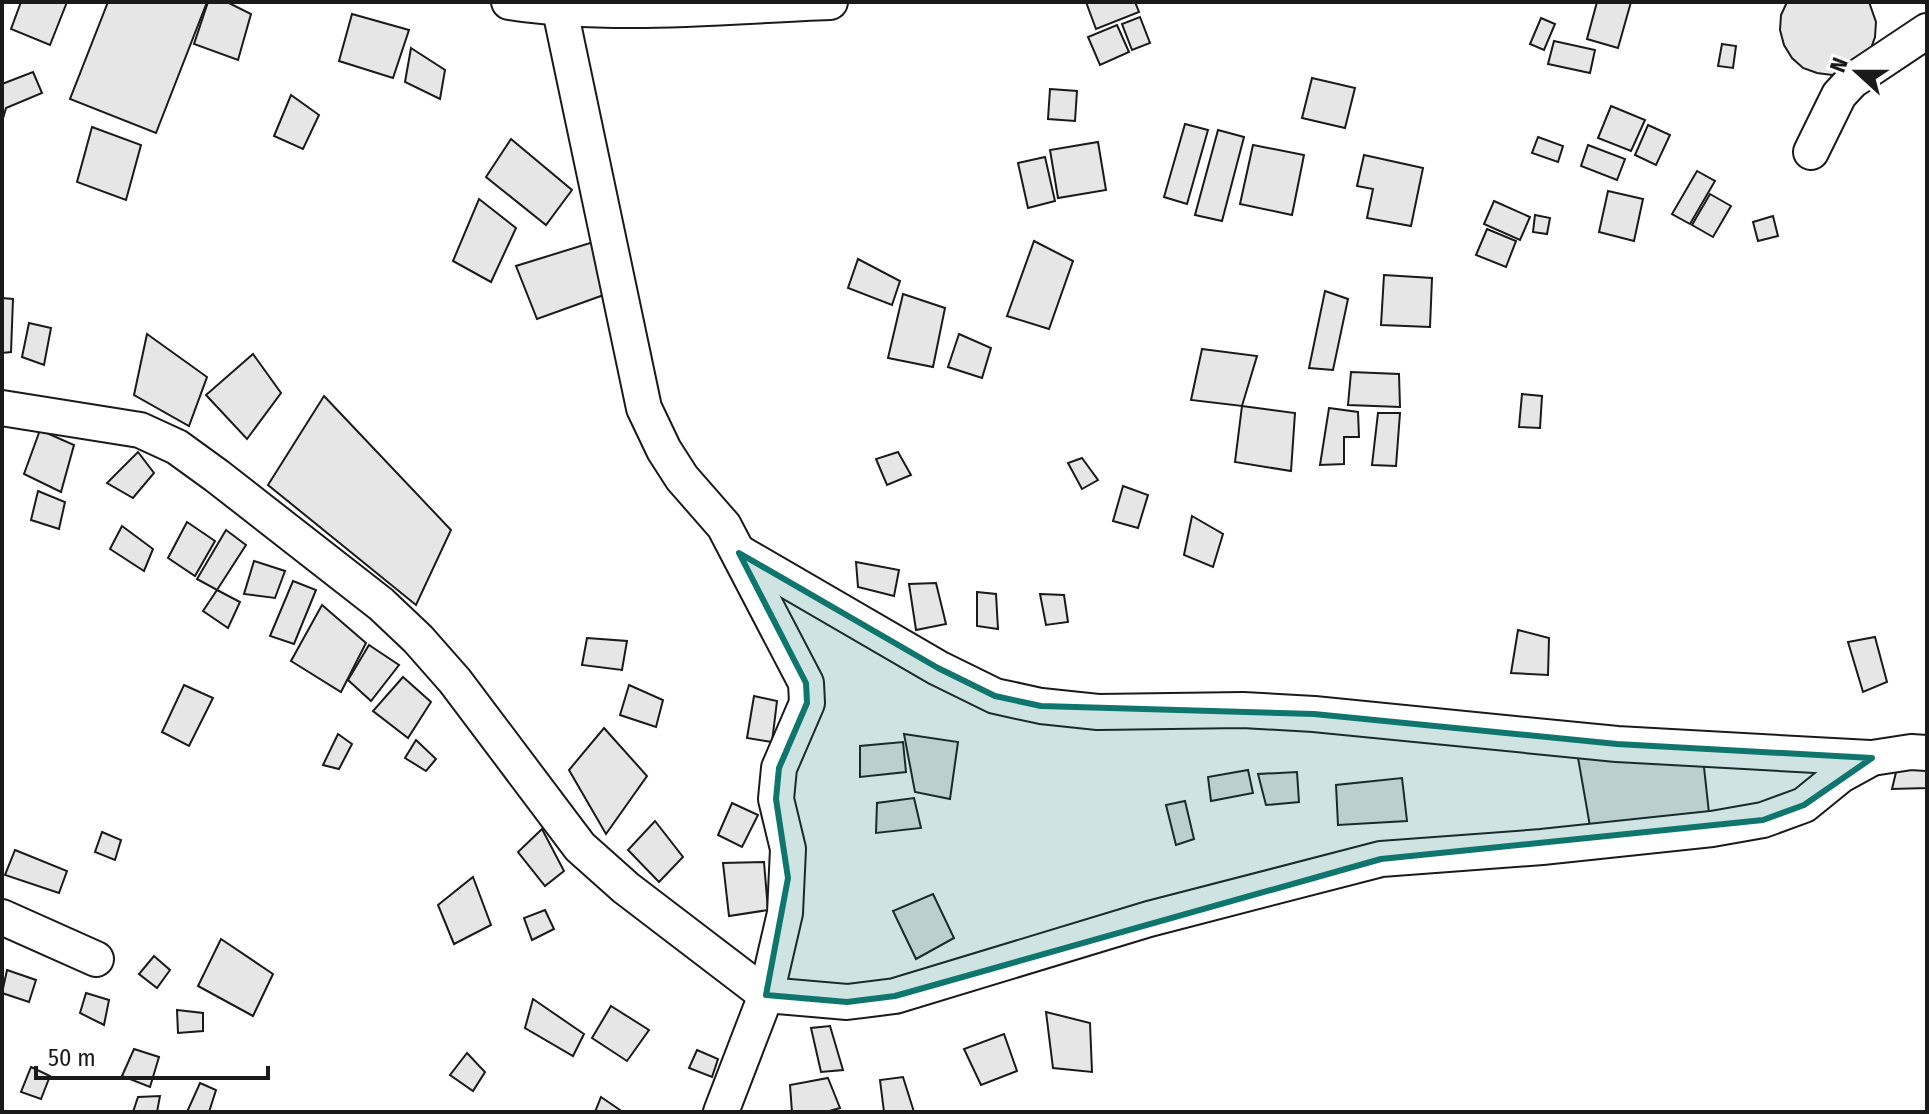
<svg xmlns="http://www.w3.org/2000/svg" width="1929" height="1114" viewBox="0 0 1929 1114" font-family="'Fira Sans Condensed',sans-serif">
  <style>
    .building { fill: #e6e6e6; stroke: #1a1a1a; stroke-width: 2 }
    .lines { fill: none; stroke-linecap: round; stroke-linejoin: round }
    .minor-casing { stroke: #1a1a1a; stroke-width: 38 }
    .minor { stroke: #fff; stroke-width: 34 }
    .marked { fill: #0f766e; fill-opacity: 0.2; stroke: #0f766e; stroke-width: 6; stroke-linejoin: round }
  </style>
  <rect width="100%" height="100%" fill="#fff"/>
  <g class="building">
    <polygon points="21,2 67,2 50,45 11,29"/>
    <polygon points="108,2 207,2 156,133 70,99"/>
    <polygon points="208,2 227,2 251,14 238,60 194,44"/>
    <polygon points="1086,2 1135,2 1139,12 1096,29"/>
    <polygon points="1597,2 1631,2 1618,48 1587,39"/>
    <polygon points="1787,2 1869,2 1876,22 1875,37 1870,51 1847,71 1832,75 1817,73 1803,68 1792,58 1784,45 1780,30 1781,15"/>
    <polygon points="352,14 409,30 393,78 339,61"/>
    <polygon points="1140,17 1150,43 1132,50 1122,24"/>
    <polygon points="1541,18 1555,24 1544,50 1530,44"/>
    <polygon points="1117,25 1129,52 1100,65 1088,37"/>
    <polygon points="1554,41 1595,50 1590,73 1548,64"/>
    <polygon points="1722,44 1736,46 1733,68 1718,66"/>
    <polygon points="411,48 445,70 440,99 405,82"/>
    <polygon points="33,72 42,93 6,108 2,122 2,84"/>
    <polygon points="1312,78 1355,88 1345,128 1302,118"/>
    <polygon points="1050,89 1077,91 1075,121 1048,119"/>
    <polygon points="291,95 319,115 303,149 274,136"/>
    <polygon points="1611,106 1645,120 1631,151 1598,138"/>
    <polygon points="1185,124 1208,130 1187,204 1164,197"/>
    <polygon points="1648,125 1670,135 1656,165 1635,155"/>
    <polygon points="92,127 141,145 126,200 77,182"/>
    <polygon points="1218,130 1244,137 1222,221 1195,215"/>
    <polygon points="1538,137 1563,146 1558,162 1532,153"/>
    <polygon points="511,139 572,190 546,225 486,177"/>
    <polygon points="1098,142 1106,190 1058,198 1050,150"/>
    <polygon points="1253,145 1304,155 1292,215 1240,204"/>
    <polygon points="1588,145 1625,159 1617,180 1581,166"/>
    <polygon points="1364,155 1423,168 1411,226 1367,218 1373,189 1357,186"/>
    <polygon points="1045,157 1055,201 1028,208 1018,163"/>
    <polygon points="1697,171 1715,181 1690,224 1672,214"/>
    <polygon points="1608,191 1643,199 1634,241 1599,232"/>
    <polygon points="1710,194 1731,206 1713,237 1692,225"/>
    <polygon points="479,199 516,228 491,282 453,261"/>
    <polygon points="1494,201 1530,217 1520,240 1484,224"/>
    <polygon points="1535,215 1550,218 1547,234 1533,232"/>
    <polygon points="1773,216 1778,236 1758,241 1753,222"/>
    <polygon points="1487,229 1516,241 1506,267 1476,255"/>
    <polygon points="603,239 612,292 537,319 516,266"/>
    <polygon points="1034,241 1073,261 1049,329 1007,316"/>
    <polygon points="858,259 900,281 892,305 848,288"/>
    <polygon points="1384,275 1432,278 1430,327 1381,325"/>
    <polygon points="1325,291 1348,299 1333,370 1309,368"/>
    <polygon points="903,294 945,308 933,367 888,358"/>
    <polygon points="2,298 13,299 11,352 2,353"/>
    <polygon points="29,323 51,328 44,365 22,357"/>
    <polygon points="147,334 207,377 189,426 134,395"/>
    <polygon points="959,334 991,348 982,378 948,367"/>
    <polygon points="1202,349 1257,356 1242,406 1191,400"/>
    <polygon points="253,354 281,393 247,439 206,395"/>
    <polygon points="1351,372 1399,374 1400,407 1348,405"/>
    <polygon points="1522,394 1542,396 1540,428 1519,427"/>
    <polygon points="324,396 451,530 416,605 268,485"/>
    <polygon points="1242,406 1295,413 1291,471 1235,462"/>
    <polygon points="1329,408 1358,412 1359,437 1344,437 1344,464 1320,465"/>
    <polygon points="1378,413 1400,413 1396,466 1372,465"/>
    <polygon points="40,430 74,445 61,492 24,474"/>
    <polygon points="138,452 154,473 133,498 107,483"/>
    <polygon points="898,452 911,475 887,485 876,459"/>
    <polygon points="1082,458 1098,480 1082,489 1068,463"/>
    <polygon points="1123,486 1148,495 1138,528 1113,521"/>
    <polygon points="38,491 65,502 59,529 31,520"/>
    <polygon points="1192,516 1223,534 1213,567 1184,555"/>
    <polygon points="187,522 215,541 195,576 168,558"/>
    <polygon points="122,526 153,549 144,571 110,549"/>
    <polygon points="226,530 246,545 217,590 197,579"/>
    <polygon points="254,561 285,571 275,598 244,594"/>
    <polygon points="856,562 899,570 894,596 858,587"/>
    <polygon points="293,581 316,590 294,644 270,636"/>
    <polygon points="936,583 946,624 916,630 909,584"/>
    <polygon points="217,590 240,602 228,628 203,611"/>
    <polygon points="977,592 996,594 998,629 977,626"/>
    <polygon points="1040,594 1064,595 1068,622 1046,625"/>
    <polygon points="322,605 366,643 341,692 291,661"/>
    <polygon points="1518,630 1549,638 1548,675 1511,673"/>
    <polygon points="1875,637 1887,682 1863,692 1848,642"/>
    <polygon points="587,638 627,641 622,670 582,665"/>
    <polygon points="369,645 399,665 371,701 348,680"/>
    <polygon points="403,677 431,702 408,738 373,711"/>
    <polygon points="184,685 213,698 189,746 162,732"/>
    <polygon points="629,685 663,700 656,727 620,715"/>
    <polygon points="754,696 777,701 772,742 747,738"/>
    <polygon points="604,728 647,776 606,834 569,770"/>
    <polygon points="338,734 352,744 339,769 323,765"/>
    <polygon points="904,734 958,742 950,799 915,792"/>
    <polygon points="416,740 436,759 426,771 405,758"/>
    <polygon points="903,742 906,772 860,777 860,746"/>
    <polygon points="1702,749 1709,813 1591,832 1577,752"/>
    <polygon points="1927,767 1927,788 1892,789 1897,768"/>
    <polygon points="1248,770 1253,793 1211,801 1208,777"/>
    <polygon points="1297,772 1299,802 1266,805 1258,774"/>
    <polygon points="1402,778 1407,821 1338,825 1336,785"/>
    <polygon points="914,798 921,828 876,833 877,803"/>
    <polygon points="1185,801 1194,839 1176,845 1166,805"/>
    <polygon points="732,803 758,815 742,847 718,835"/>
    <polygon points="655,821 683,857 659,882 628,850"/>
    <polygon points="542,829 564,871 545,886 518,852"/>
    <polygon points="102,832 121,840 115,860 95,852"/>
    <polygon points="15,850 67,871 59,893 5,875"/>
    <polygon points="764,862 768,910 729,916 723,863"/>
    <polygon points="473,877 491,925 454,944 438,905"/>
    <polygon points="933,894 954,938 916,959 893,911"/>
    <polygon points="545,910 554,929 532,940 524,918"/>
    <polygon points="221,939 273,974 253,1016 198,986"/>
    <polygon points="154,956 170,970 157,988 139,974"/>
    <polygon points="7,970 36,980 29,1002 2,993"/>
    <polygon points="86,993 109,1000 104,1025 80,1013"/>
    <polygon points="533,999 584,1034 573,1056 525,1028"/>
    <polygon points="611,1006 649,1030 627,1061 592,1038"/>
    <polygon points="177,1010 203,1013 203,1031 178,1033"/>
    <polygon points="1046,1012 1090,1023 1092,1072 1053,1068"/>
    <polygon points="830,1026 843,1070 821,1072 811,1028"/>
    <polygon points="1004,1034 1017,1071 981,1085 964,1049"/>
    <polygon points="134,1049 159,1057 150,1087 122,1076"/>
    <polygon points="697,1050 718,1059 712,1077 689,1068"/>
    <polygon points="467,1053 485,1072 473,1091 450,1075"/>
    <polygon points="31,1067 50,1076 41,1099 21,1092"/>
    <polygon points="903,1077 914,1112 884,1112 880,1080"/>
    <polygon points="828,1078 840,1108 826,1112 792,1112 790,1085"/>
    <polygon points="200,1083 216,1090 209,1112 187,1112"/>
    <polygon points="160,1096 157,1112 133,1112 138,1097"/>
    <polygon points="601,1097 620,1110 619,1112 595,1112"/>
  </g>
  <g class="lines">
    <g class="minor-casing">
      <g id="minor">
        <path d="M509,2C615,18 723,6 830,2"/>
        <polyline points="560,10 644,408 664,450 682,478 724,526 806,683 807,703 779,768 776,799 788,849 785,913 766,995 721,1112"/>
        <polyline points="1811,152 1839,95 1852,81 1927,31"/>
        <polyline points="2,408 140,430 177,447 217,476 381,604 418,639 455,681 580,847 626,888 766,995 847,1002 895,996 1149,919 1381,859 1542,847 1712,829 1763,820 1804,805 1841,775 1872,758 1911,752 1927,753"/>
        <polyline points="740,553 938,668 995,696 1041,706 1098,712 1243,710 1314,714 1617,744 1870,758"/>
        <polyline points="2,917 96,959"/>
      </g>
    </g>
    <use href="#minor" class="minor"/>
  </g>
  <path class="marked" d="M739,553L938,668L995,696L1041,706L1314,714L1617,744L1872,758L1804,805L1763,820L1381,859L895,996L847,1002L766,995L788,878L776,799L779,768L807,703L806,683Z"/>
  <rect width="1929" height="1114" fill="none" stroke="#1a1a1a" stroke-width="8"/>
  <g transform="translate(1857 72) rotate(291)" stroke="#ffffff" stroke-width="6" paint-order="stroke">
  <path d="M0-6L14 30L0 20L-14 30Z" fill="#1a1a1a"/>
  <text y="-12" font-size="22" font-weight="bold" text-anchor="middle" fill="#1a1a1a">N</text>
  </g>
  <path d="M36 1066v12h232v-12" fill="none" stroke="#1a1a1a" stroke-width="4"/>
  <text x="48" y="1066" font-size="24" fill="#1a1a1a" stroke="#ffffff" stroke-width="6" paint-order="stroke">50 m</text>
</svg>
